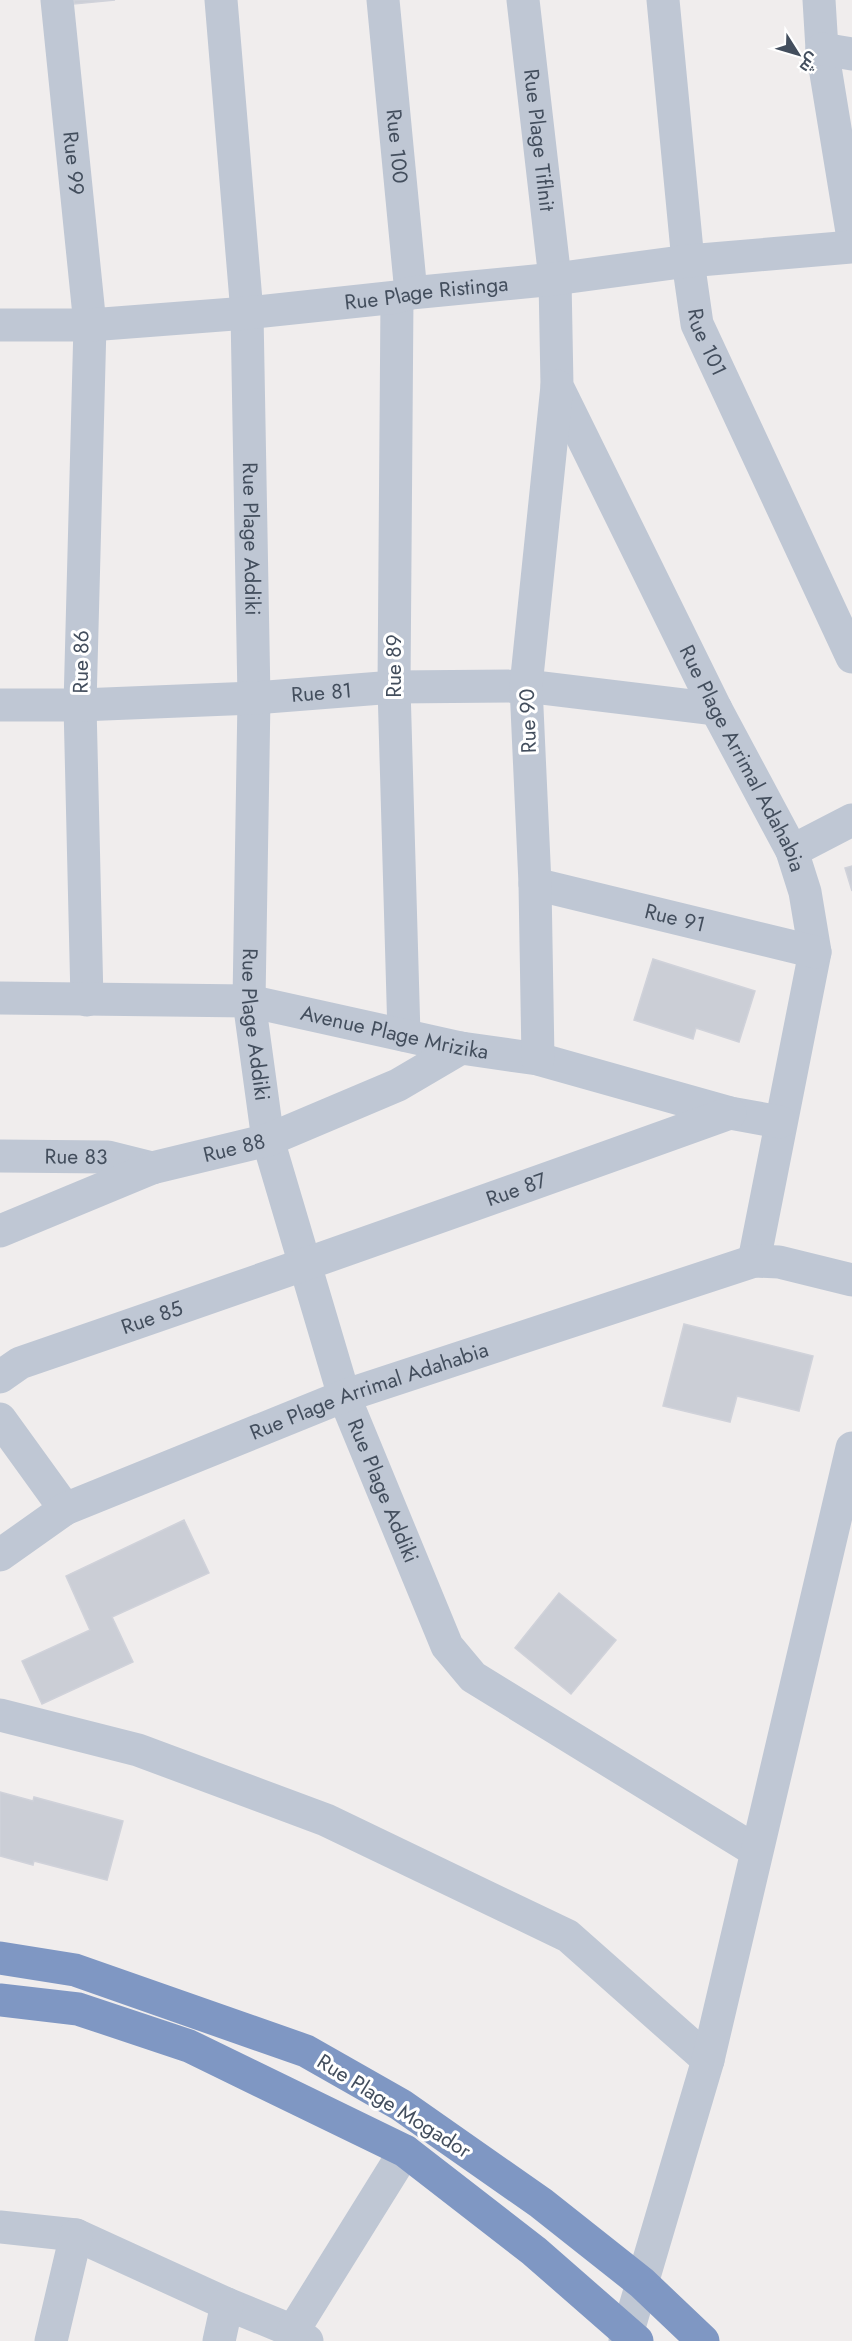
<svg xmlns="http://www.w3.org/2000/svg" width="852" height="2341" viewBox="0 0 852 2341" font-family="Jost,Cairo,sans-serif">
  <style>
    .building { fill: #cbced6; stroke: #d0d2da; stroke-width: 1.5 }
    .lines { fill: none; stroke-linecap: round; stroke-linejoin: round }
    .minor { stroke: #bfc7d4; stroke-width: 33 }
    .highway { stroke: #7f97c3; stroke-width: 33 }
    .labels { text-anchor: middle; stroke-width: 6; stroke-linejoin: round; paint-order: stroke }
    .street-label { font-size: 21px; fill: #434e5d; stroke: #fff }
  </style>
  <rect width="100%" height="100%" fill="#f0eded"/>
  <g class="building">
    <polygon points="74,0 115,0 74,4"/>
    <polygon points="852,866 852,891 845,868"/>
    <polygon points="653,959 755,991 739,1042 696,1028 693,1039 634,1020"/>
    <polygon points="684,1324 813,1356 799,1411 737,1396 730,1422 663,1406"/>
    <polygon points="184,1520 209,1573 112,1617 133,1662 42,1704 22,1661 90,1630 66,1576"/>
    <polygon points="559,1593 616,1640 571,1694 515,1648"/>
    <polygon points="0,1792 33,1801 34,1797 123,1821 107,1880 34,1861 33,1865 0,1856"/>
  </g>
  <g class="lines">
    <g class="minor">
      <path id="s1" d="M57,0L90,325L80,705L87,1000"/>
      <path id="s2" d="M221,0L247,313L254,698L249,1001L268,1140L344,1396L447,1646L473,1677L756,1851"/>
      <path id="s3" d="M383,0L411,293"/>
      <path id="s4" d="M523,0L555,279L557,386L716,709L792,851L805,892L815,952L754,1261"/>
      <path id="s5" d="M663,0L688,261L697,324L852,657"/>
      <polyline points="819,0 822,49 852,232"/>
      <polyline points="822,49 852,54"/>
      <polyline points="397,297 394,687 404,1035"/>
      <path id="s6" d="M0,325H90L247,313L397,297L411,293L555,279L688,261L852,247"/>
      <path id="s7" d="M0,705H80L254,698L394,687L526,686L716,709"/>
      <polyline points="792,851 852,820"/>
      <path id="s8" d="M535,884L815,952"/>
      <path id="s9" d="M0,998L249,1001L461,1048L538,1059L730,1113L780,1122"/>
      <polyline points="538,1059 535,884 526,686 557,386"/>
      <path id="s10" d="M0,1156L108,1157L152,1168"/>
      <path id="s11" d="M0,1231L152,1168L268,1140L398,1085L461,1048"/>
      <path id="s12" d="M0,1377L20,1363C257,1282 494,1198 730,1113"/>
      <polyline points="0,1419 65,1509"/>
      <path id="s13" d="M0,1555L65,1509L344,1396L754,1261L779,1262L852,1280"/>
      <polyline points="0,1715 138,1750 326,1820 568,1936 708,2060"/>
      <polyline points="0,2227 76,2235 227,2304 293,2331 307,2341"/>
      <polyline points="293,2331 405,2151"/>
      <polyline points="51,2341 76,2235"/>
      <polyline points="219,2341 227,2304"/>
      <polyline points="625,2341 708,2060 852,1448"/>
    </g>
    <g class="highway">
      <polyline points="0,1958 75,1970 306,2051 401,2105 541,2203 642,2283 703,2341"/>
      <polyline points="0,2000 78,2009 189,2046 405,2151 534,2251 637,2341"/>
    </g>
  </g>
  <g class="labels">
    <g class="street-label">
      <text dy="7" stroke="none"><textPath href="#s4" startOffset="141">Rue Plage Tiflnit</textPath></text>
      <text dy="7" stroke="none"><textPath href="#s3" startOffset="147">Rue 100</textPath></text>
      <text dy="7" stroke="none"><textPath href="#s1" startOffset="164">Rue 99</textPath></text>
      <text dy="7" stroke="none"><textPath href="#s6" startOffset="428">Rue Plage Ristinga</textPath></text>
      <text dy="7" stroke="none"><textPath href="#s5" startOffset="346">Rue 101</textPath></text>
      <text dy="7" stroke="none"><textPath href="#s2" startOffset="540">Rue Plage Addiki</textPath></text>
      <text transform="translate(81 662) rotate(-89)" y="7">Rue 86</text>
      <text transform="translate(394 666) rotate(-90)" y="7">Rue 89</text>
      <text dy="7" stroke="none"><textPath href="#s7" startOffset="322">Rue 81</textPath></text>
      <text transform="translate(528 721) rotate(-92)" y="7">Rue 90</text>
      <text dy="7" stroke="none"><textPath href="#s4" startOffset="804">Rue Plage Arrimal Adahabia</textPath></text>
      <text dy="7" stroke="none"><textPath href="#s8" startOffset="144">Rue 91</textPath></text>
      <text dy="7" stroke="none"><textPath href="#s2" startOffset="1026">Rue Plage Addiki</textPath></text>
      <text dy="7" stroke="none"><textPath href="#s9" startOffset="398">Avenue Plage Mrizika</textPath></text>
      <text dy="7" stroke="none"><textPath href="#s11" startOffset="249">Rue 88</textPath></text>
      <text dy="7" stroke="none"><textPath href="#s10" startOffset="76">Rue 83</textPath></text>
      <text dy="7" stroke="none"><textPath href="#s12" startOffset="550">Rue 87</textPath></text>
      <text dy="7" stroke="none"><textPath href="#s12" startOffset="164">Rue 85</textPath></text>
      <text dy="7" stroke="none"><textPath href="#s13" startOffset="406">Rue Plage Arrimal Adahabia</textPath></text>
      <text dy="7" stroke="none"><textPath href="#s2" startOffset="1512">Rue Plage Addiki</textPath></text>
      <text transform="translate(394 2106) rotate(32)" y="7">Rue Plage Mogador</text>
    </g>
  </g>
  <g transform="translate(798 54) rotate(127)" stroke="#ffffff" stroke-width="4.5" paint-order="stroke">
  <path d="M0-4.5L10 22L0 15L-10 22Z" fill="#434e5d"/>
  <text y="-9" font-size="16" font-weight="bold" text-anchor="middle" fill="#434e5d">ش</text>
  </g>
</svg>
